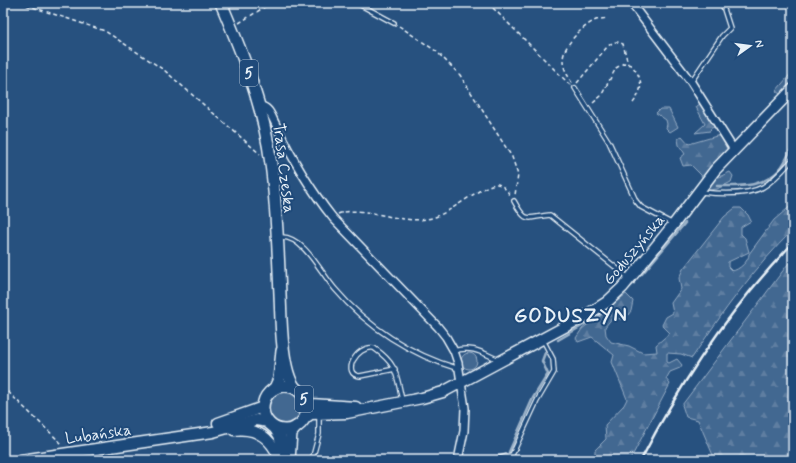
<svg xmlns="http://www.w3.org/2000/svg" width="796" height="463" viewBox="0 0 796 463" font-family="Mynerve,sans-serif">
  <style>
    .grass { fill: #436891; stroke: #96acc4 }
    .forest { fill: url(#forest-firs); stroke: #96acc4 }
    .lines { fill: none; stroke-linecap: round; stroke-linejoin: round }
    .stream { stroke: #9db3c9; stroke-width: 2.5 }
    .lane-casing { stroke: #e8f1f8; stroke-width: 6 }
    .street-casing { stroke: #e8f1f8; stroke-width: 10 }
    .secondary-casing { stroke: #e8f1f8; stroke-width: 13 }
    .primary-casing { stroke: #e8f1f8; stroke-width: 14 }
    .path { stroke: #e8f1f8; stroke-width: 1.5; stroke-dasharray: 4 3; stroke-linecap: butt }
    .lane { stroke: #1f4a7a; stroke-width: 3.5 }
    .street { stroke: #1f4a7a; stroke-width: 7 }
    .secondary { stroke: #1f4a7a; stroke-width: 10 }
    .primary { stroke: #1f4a7a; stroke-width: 11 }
    .rail { stroke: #e8f1f8; stroke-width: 2.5 }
    .labels { text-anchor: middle; stroke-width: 4; stroke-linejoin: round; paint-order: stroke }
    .shield { fill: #1f4a7a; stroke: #acbfd2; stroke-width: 1 }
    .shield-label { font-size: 15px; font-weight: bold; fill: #e8f1f8 }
    .street-label { font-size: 16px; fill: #e8f1f8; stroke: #1f4a7a }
    .district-label { font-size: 20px; font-weight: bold; letter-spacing: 1px; fill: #e8f1f8; stroke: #1f4a7a }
  </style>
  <defs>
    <pattern id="forest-firs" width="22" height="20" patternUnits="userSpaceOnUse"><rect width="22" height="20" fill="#436891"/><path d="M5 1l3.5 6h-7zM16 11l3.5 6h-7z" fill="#5e7ea1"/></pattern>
  </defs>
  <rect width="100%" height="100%" fill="#27517f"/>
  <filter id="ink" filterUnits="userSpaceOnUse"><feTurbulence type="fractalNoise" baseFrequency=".025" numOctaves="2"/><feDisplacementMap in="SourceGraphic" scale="8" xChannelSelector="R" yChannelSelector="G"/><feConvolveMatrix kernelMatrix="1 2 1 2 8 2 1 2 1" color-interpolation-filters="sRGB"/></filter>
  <g filter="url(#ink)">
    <g class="grass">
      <circle cx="469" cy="361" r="8"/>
      <circle cx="284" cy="408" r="17"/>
    </g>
    <g class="forest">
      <polygon points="793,71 793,81 780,94 776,91"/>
      <polygon points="701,103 716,127 711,128 710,131 695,133 705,124 696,107"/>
      <polygon points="660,109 669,109 678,127 670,132 666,128 667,124 666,120 656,113"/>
      <polygon points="720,135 727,149 706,172 710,181 730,172 733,176 731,182 717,189 709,190 701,175 691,165 683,166 680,158 685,154 679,145 678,139 682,136 689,144"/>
      <path d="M793,204V230C754,268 722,313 692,358L681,354L667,353V362L669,363L677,359L682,365L680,368L670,372L666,379L670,384L630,460H595V450L606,439L605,425L624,405L627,399L612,362L614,355L592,337L578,342L576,338L582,329L626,294L633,301L631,311L624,320L613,317L605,327L606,335L611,342L629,346L643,353L657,352L656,345L670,333L662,325L666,317L673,313L671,303L681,289L679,278L683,269L724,217L735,208H741L748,215L751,221L741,227V234L745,238L749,252L728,262V267L732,271C739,270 749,261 749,254L774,220Z"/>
      <polygon points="793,261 793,460 715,460 698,420 686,417 682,405 788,264"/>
    </g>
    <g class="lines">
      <g class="stream">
        <path d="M717,186C740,186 762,188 779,170C785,164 789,153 793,145"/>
        <polyline points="642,274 685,223"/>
        <polyline points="558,340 599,316 634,283"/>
        <polyline points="509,452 533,398 548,374 542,361 545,353"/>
      </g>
      <g class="lane-casing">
        <g id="lane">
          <polyline points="357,3 394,23"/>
          <polyline points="691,82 722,36 730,28 722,3"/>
          <polyline points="575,88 609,142 636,201 641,207 673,224"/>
          <path d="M701,192C719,194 746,196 763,187C775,180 784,169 793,159"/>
          <path d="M514,201C527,225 527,217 550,215L629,278"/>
          <path d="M282,237C304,237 321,273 335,289C367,327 411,355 459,369"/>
          <path d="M454,351C471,345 483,353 499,360"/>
          <path d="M395,369L360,376C341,375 356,345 374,348C398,365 396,374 402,400"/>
          <polyline points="312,460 319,434 319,415"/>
          <polyline points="493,460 512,455 537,401 554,372 553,359 543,340"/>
        </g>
      </g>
      <g class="street-casing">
        <g id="street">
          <polyline points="631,3 691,82 734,150"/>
          <path d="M260,106C269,107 271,115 275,123C291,157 309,188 333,218L438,327L446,337L454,351L458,363L465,408L464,431L458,460"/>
        </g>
      </g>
      <g class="secondary-casing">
        <g id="secondary">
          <polyline points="305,400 311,404 356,407"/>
          <polyline points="304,419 311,414 347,413 422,398 443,392 585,316 607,302 623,287 674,224 715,170 793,89"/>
          <polyline points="218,423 263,407"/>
          <path d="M234,430C258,427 272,439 280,460"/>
          <polyline points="21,460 213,432 256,420 268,422"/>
        </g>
      </g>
      <g class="primary-casing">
        <g id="primary">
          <path d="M221,3C243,55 264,107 271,164C277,207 278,251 280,294C281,318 281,370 295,388"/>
          <circle cx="285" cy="408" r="22"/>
          <polyline points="275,388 279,379 282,351"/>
          <polyline points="275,428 280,436 284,460"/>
          <polyline points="289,460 291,433 296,427"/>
        </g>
      </g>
      <g class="path">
        <polyline points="20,3 105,31 164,70 260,154"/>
        <polyline points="488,3 570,85"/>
        <polyline points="239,23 271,3"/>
        <polyline points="399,26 436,51 460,75 512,157 518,175 515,195"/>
        <path d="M572,83C568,76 563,68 563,60C563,45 582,27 594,21C597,19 603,19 607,18"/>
        <path d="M577,83L607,47C613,42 616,40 623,44L628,64"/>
        <path d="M593,103L601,96L616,68L624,63L631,65C643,78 644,89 633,103"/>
        <path d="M338,214C366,203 402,228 435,217C451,212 485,183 497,184C503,185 507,191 511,196"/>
        <polyline points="3,387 63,445"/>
      </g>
      <use href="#lane" class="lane"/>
      <use href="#street" class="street"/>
      <use href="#secondary" class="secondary"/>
      <use href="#primary" class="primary"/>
      <path class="rail" d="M641,460C681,382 732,306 793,243"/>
    </g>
  </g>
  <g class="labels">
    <g class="shield">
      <rect x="240" y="60" width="18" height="26" rx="3"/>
      <rect x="295" y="386" width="18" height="26" rx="3"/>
    </g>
    <g class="shield-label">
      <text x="249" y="78">5</text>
      <text x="304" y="404">5</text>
    </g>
    <g class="street-label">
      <text transform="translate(285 168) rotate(83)" y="6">Trasa Czeska</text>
      <text transform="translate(633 249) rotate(-50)" y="6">Goduszyńska</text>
      <text transform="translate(98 433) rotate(-8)" y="6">Lubańska</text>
    </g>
    <g class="district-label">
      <text x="571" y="322">GODUSZYN</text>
    </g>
  </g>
  <rect width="796" height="463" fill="none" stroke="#1f4a7a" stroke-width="16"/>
  <rect x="8" y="8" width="780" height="447" fill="none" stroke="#e8f1f8" stroke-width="1.5" filter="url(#ink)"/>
  <g transform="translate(750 46) rotate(76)" stroke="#1f4a7a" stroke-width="3" paint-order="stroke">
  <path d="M0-3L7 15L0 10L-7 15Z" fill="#e8f1f8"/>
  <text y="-6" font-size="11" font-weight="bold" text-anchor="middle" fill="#e8f1f8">N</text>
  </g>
</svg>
